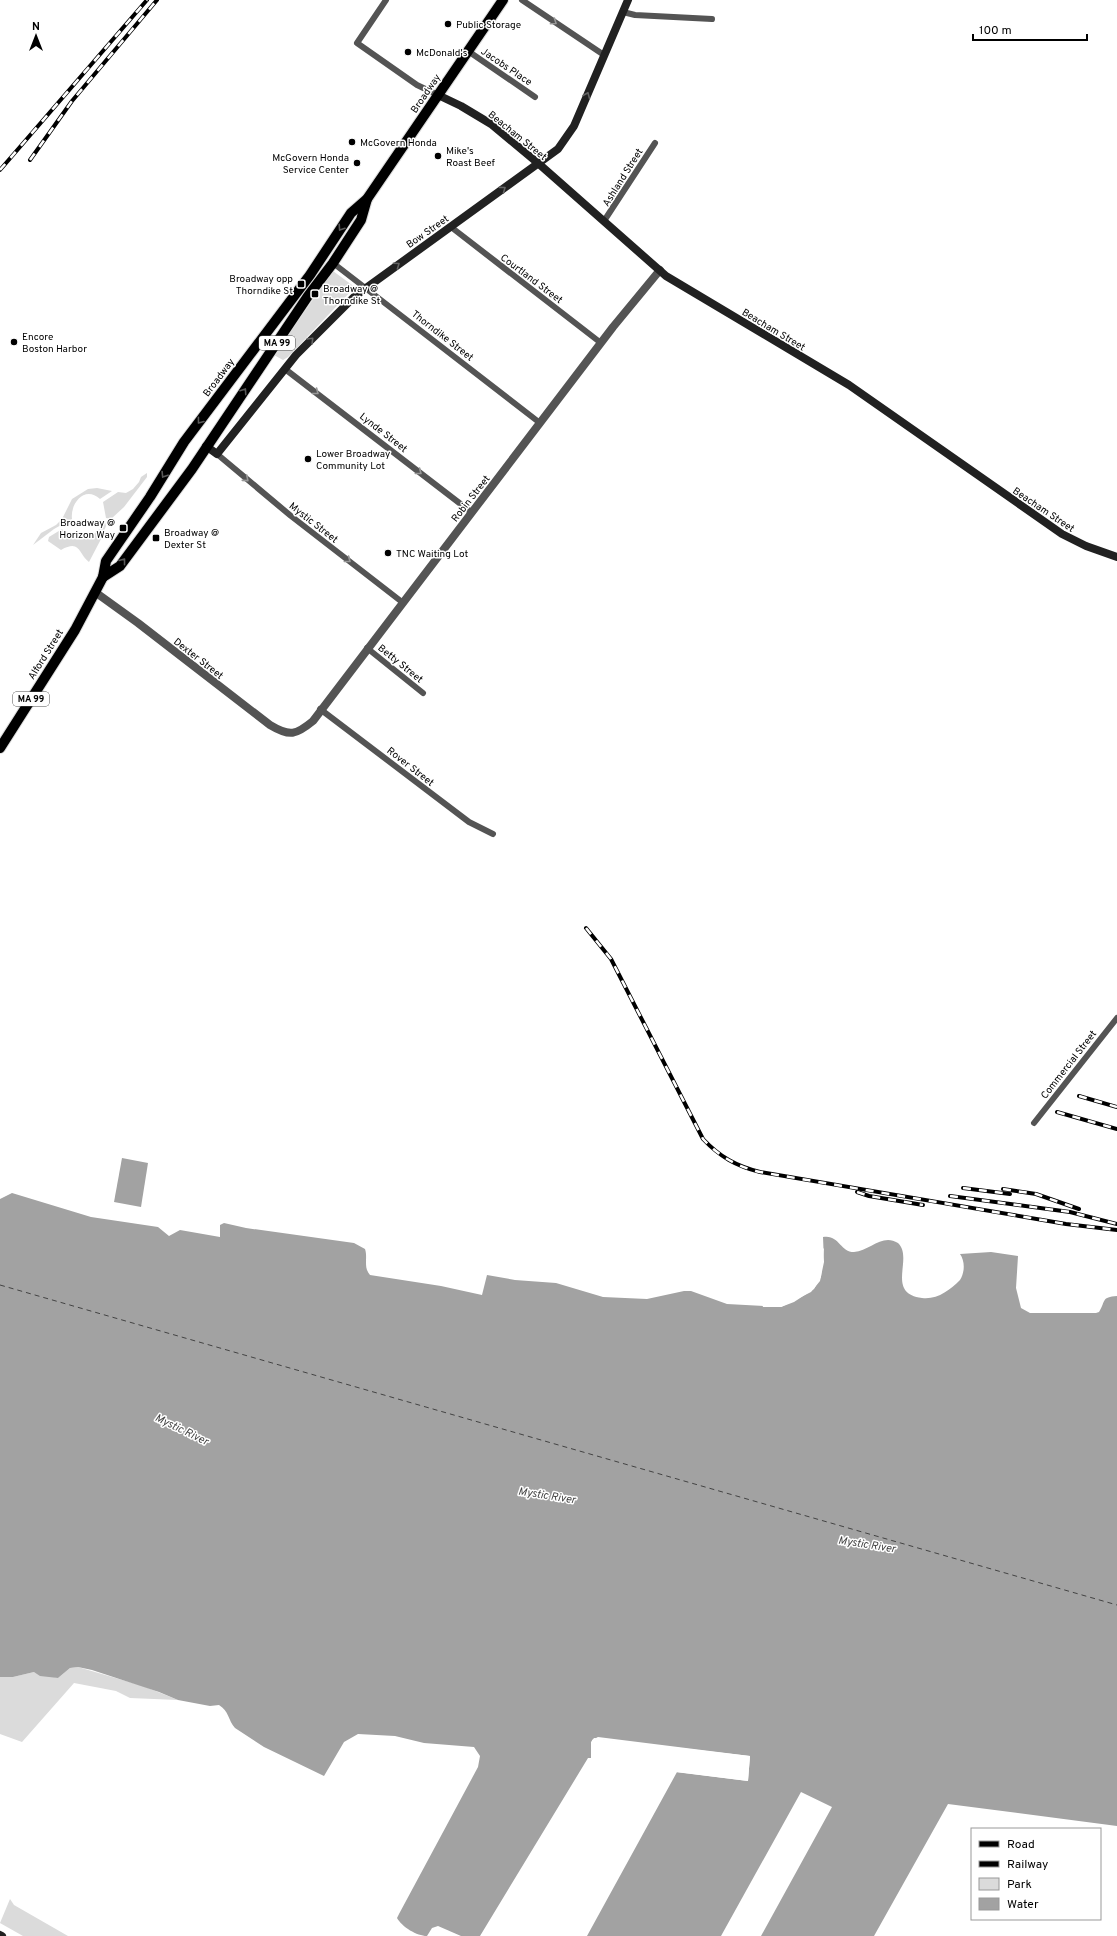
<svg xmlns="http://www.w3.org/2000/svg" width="1117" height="1936" viewBox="0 0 1117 1936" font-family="Overpass,sans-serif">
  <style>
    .green { fill: #dbdbdb }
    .water { fill: #a2a2a2 }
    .pier { fill: #fff }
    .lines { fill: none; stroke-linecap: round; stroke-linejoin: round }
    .ferry { stroke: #434343; stroke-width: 1; stroke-dasharray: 5 4; stroke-linecap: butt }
    .primary-casing { stroke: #dbdbdb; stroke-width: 12 }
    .minor { stroke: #545454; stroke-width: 6 }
    .tertiary { stroke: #545454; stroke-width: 8 }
    .secondary { stroke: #212121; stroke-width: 8 }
    .primary { stroke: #000; stroke-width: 10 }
    .rail-casing { stroke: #000; stroke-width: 4 }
    .rail { stroke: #fff; stroke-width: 2.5; stroke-dasharray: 8; stroke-linecap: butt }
    .oneway { stroke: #989898 }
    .oneway2 { stroke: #646464 }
    .oneway3 { stroke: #595959 }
    .poi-dot { fill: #000; stroke: #fff; stroke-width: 1.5 }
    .labels { text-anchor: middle; stroke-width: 3; stroke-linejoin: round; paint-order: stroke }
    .shield { fill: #fff; stroke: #4c4c4c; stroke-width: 1 }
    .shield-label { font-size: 9px; font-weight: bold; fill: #000 }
    .poi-label { font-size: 10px; fill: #000; stroke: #fff; text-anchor: start }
    .street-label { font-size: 10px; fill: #000; stroke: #fff }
    .water-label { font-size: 11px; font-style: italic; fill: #434343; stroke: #fff }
  </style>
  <rect width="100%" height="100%" fill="#fff"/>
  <g class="green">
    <polygon points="333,271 352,285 354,288 288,357 283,360 274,355"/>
    <polygon points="147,473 147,477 124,507 111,519 106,518 103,502 118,492 126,493 133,489 139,482 141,477"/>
    <path d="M97,488L112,491L100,499C85,485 70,503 72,519L54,529L33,545L41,533L56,525L62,519L72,499L88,489Z"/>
    <path d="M105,522L106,526L100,541L89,562C78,554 81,539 61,550L48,541L49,537L62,529C74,548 96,537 105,522Z"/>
    <polygon points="78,1667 143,1686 178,1700 130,1698 116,1691 74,1683 22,1742 0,1734 0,1677 13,1677 34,1672 58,1678 70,1668"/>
    <polygon points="10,1899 14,1905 68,1936 23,1936 0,1923"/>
  </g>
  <g class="water">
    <polygon points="122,1158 148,1163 141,1207 114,1202"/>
    <path d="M12,1193L91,1217L158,1227L169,1236L180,1230L220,1237V1225L224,1223L246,1228L354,1243L365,1249C368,1258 363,1267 370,1275L441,1286L482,1295L487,1275L515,1280L556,1283L603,1297L647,1299L684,1291H691L727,1304L781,1307L811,1292L820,1281L824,1262L823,1237C839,1234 840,1252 854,1252C870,1251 882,1233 898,1243C914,1258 885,1293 922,1298C937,1300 950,1290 960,1280C965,1272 965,1261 960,1254L991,1252L1018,1256L1016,1288L1021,1308L1030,1313H1096L1099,1312C1106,1301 1101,1297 1117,1296V1826L948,1804L874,1936H761L832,1807L801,1792L721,1936H587L677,1772L748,1781L750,1756L594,1738L591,1742V1758H588L480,1936H461L438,1926L432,1928L427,1936C417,1936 402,1927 397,1918L399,1914L478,1767L480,1756L474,1747L424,1743L395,1736L358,1734L344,1742L324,1776L264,1747L235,1728C228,1720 229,1711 219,1705L210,1706L178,1700L159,1692L92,1670L78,1667L70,1668L58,1678L40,1676L34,1672L13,1677H0V1199Z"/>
  </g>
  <g class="pier">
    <polygon points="824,1248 821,1277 814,1289 794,1302 781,1307 763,1307 762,1304 781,1305 793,1300 813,1287 819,1277 822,1250"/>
    <polygon points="598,1737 750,1756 748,1781 675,1772 678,1770 747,1779 748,1758 598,1739 594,1741 593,1758 591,1758 592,1740"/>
  </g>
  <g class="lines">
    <polyline class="ferry" points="0,1285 1117,1605"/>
    <g class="primary-casing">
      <g id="primary">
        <polyline points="103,577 120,566 192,469 308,296 333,263 361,220 367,199"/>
        <polyline points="0,748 75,630 103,577 106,561 150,497 184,442 310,275 351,213 367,199 503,0"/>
      </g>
    </g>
    <g class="minor">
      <polyline points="386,0 357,43 417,85 438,95"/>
      <polyline points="522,0 604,55"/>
      <polyline points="623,12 635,15 712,19"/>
      <polyline points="468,51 535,97"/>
      <polyline points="604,221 655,143"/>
      <polyline points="451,227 601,343"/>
      <polyline points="333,263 540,423"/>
      <polyline points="285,369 471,512"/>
      <polyline points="217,454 291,516 402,602"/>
      <polyline points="367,648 423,693"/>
      <polyline points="320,709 469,822 493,834"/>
      <polyline points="1034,1123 1117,1018"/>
    </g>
    <path class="tertiary" d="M95,592L138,623L270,725C290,737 296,735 313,721L613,327L660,270"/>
    <g class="secondary">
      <polyline points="438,95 461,106 491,124 539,164 666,276 849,385 1062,534 1086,546 1117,557"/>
      <polyline points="206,446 217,454 296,355 355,296 558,149 574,126 628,0"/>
      <polyline points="0,1935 2,1936"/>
    </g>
    <use href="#primary" class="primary"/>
    <g class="rail-casing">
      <g id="rail">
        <polyline points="30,160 72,101 157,0"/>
        <polyline points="0,170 147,0"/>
        <path d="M586,928L611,959L703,1139C720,1157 736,1166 760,1172L1066,1224L1117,1230"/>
        <polyline points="1079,1096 1117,1107"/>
        <polyline points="1057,1112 1117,1129"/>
        <polyline points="963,1188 1010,1194"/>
        <polyline points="1003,1189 1036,1194 1079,1209"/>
        <polyline points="857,1192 869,1196 923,1205"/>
        <polyline points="950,1196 1070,1212 1117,1224"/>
      </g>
    </g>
    <use href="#rail" class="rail"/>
  </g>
  <defs><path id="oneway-chevron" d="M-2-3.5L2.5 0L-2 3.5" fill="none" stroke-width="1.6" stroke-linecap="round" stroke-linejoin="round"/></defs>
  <g class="oneway">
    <use href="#oneway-chevron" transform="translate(554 22) rotate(35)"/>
    <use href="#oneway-chevron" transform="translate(316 392) rotate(38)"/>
    <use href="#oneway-chevron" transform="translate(419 472) rotate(38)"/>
    <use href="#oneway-chevron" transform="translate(246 479) rotate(40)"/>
    <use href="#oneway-chevron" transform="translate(348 560) rotate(38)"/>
  </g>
  <g class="oneway2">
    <use href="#oneway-chevron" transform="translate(587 95) rotate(-67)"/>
    <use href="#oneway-chevron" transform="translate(503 189) rotate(-36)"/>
    <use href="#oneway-chevron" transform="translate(397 265) rotate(-35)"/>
    <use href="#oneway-chevron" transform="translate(311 340) rotate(-45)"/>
  </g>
  <g class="oneway3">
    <use href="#oneway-chevron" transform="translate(341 228) rotate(124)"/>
    <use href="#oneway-chevron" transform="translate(244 391) rotate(-56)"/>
    <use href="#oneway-chevron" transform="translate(200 421) rotate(127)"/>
    <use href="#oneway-chevron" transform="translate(164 475) rotate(122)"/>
    <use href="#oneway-chevron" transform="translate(123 561) rotate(-52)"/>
  </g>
  <g class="poi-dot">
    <circle cx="448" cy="24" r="4"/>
    <circle cx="408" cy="52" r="4"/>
    <circle cx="352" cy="142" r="4"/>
    <circle cx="438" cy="156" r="4"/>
    <circle cx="357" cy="163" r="4"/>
    <rect x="297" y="280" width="8" height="8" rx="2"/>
    <rect x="311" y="290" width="8" height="8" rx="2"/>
    <circle cx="14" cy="342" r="4"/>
    <circle cx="308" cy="459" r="4"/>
    <rect x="119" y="524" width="8" height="8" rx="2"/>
    <rect x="152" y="534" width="8" height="8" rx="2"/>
    <circle cx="388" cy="553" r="4"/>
  </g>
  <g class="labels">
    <g class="shield">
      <rect x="259" y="336" width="36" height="14" rx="3"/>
      <rect x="13" y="692" width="36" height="14" rx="3"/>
    </g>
    <g class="shield-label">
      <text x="277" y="346">MA 99</text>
      <text x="31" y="702">MA 99</text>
    </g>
    <g class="poi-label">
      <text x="456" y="28">Public Storage</text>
      <text x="416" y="56">McDonald's</text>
      <text x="360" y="146">McGovern Honda</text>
      <text x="446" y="154">Mike's<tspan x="446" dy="12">Roast Beef</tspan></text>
      <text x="349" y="161" text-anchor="end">McGovern Honda<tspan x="349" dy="12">Service Center</tspan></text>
      <text x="293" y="282" text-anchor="end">Broadway opp<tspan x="293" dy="12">Thorndike St</tspan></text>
      <text x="323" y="292">Broadway @<tspan x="323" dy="12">Thorndike St</tspan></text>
      <text x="22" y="340">Encore<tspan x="22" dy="12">Boston Harbor</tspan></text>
      <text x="316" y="457">Lower Broadway<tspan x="316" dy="12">Community Lot</tspan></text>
      <text x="115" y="526" text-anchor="end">Broadway @<tspan x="115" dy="12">Horizon Way</tspan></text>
      <text x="164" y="536">Broadway @<tspan x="164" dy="12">Dexter St</tspan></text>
      <text x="396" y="557">TNC Waiting Lot</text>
    </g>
    <g class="street-label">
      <text transform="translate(507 66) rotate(34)" y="4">Jacobs Place</text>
      <text transform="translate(425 93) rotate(-56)" y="4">Broadway</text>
      <text transform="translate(518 135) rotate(39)" y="4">Beacham Street</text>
      <text transform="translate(622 177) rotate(-58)" y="4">Ashland Street</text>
      <text transform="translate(427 231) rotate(-35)" y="4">Bow Street</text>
      <text transform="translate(532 278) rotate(37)" y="4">Courtland Street</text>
      <text transform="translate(774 329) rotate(31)" y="4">Beacham Street</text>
      <text transform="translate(443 335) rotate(38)" y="4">Thorndike Street</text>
      <text transform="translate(218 377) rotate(-53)" y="4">Broadway</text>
      <text transform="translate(384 432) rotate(38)" y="4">Lynde Street</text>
      <text transform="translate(470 498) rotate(-52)" y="4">Robin Street</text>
      <text transform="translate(1044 509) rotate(34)" y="4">Beacham Street</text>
      <text transform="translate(314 522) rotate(38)" y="4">Mystic Street</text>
      <text transform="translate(45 654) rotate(-58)" y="4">Alford Street</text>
      <text transform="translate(199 658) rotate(38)" y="4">Dexter Street</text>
      <text transform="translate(401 663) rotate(39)" y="4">Betty Street</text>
      <text transform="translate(411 766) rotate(38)" y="4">Rover Street</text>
      <text transform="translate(1068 1064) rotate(-52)" y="4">Commercial Street</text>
    </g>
    <g class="water-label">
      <text transform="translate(182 1429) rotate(26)" y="4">Mystic River</text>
      <text transform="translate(547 1495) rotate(9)" y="4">Mystic River</text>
      <text transform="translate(867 1544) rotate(9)" y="4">Mystic River</text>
    </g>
  </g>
  <rect x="971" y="1828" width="130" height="92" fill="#ffffff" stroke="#999999"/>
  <rect x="979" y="1841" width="20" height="6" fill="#000000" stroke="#999999"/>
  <text x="1007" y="1848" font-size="12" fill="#000000">Road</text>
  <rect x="979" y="1861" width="20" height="6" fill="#000000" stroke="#999999"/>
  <text x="1007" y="1868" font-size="12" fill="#000000">Railway</text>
  <rect x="979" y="1878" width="20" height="12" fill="#dbdbdb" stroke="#999999"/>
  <text x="1007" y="1888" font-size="12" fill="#000000">Park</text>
  <rect x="979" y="1898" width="20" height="12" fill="#a2a2a2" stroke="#999999"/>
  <text x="1007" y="1908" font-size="12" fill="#000000">Water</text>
  <g transform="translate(36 36)" stroke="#ffffff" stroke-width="3" paint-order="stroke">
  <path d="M0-3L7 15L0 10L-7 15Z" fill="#000000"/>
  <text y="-6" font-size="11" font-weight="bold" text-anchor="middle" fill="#000000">N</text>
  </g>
  <path d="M973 34v6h114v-6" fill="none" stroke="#000000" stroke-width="2"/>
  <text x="979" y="34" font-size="12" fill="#000000" stroke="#ffffff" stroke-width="3" paint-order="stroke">100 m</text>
</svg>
